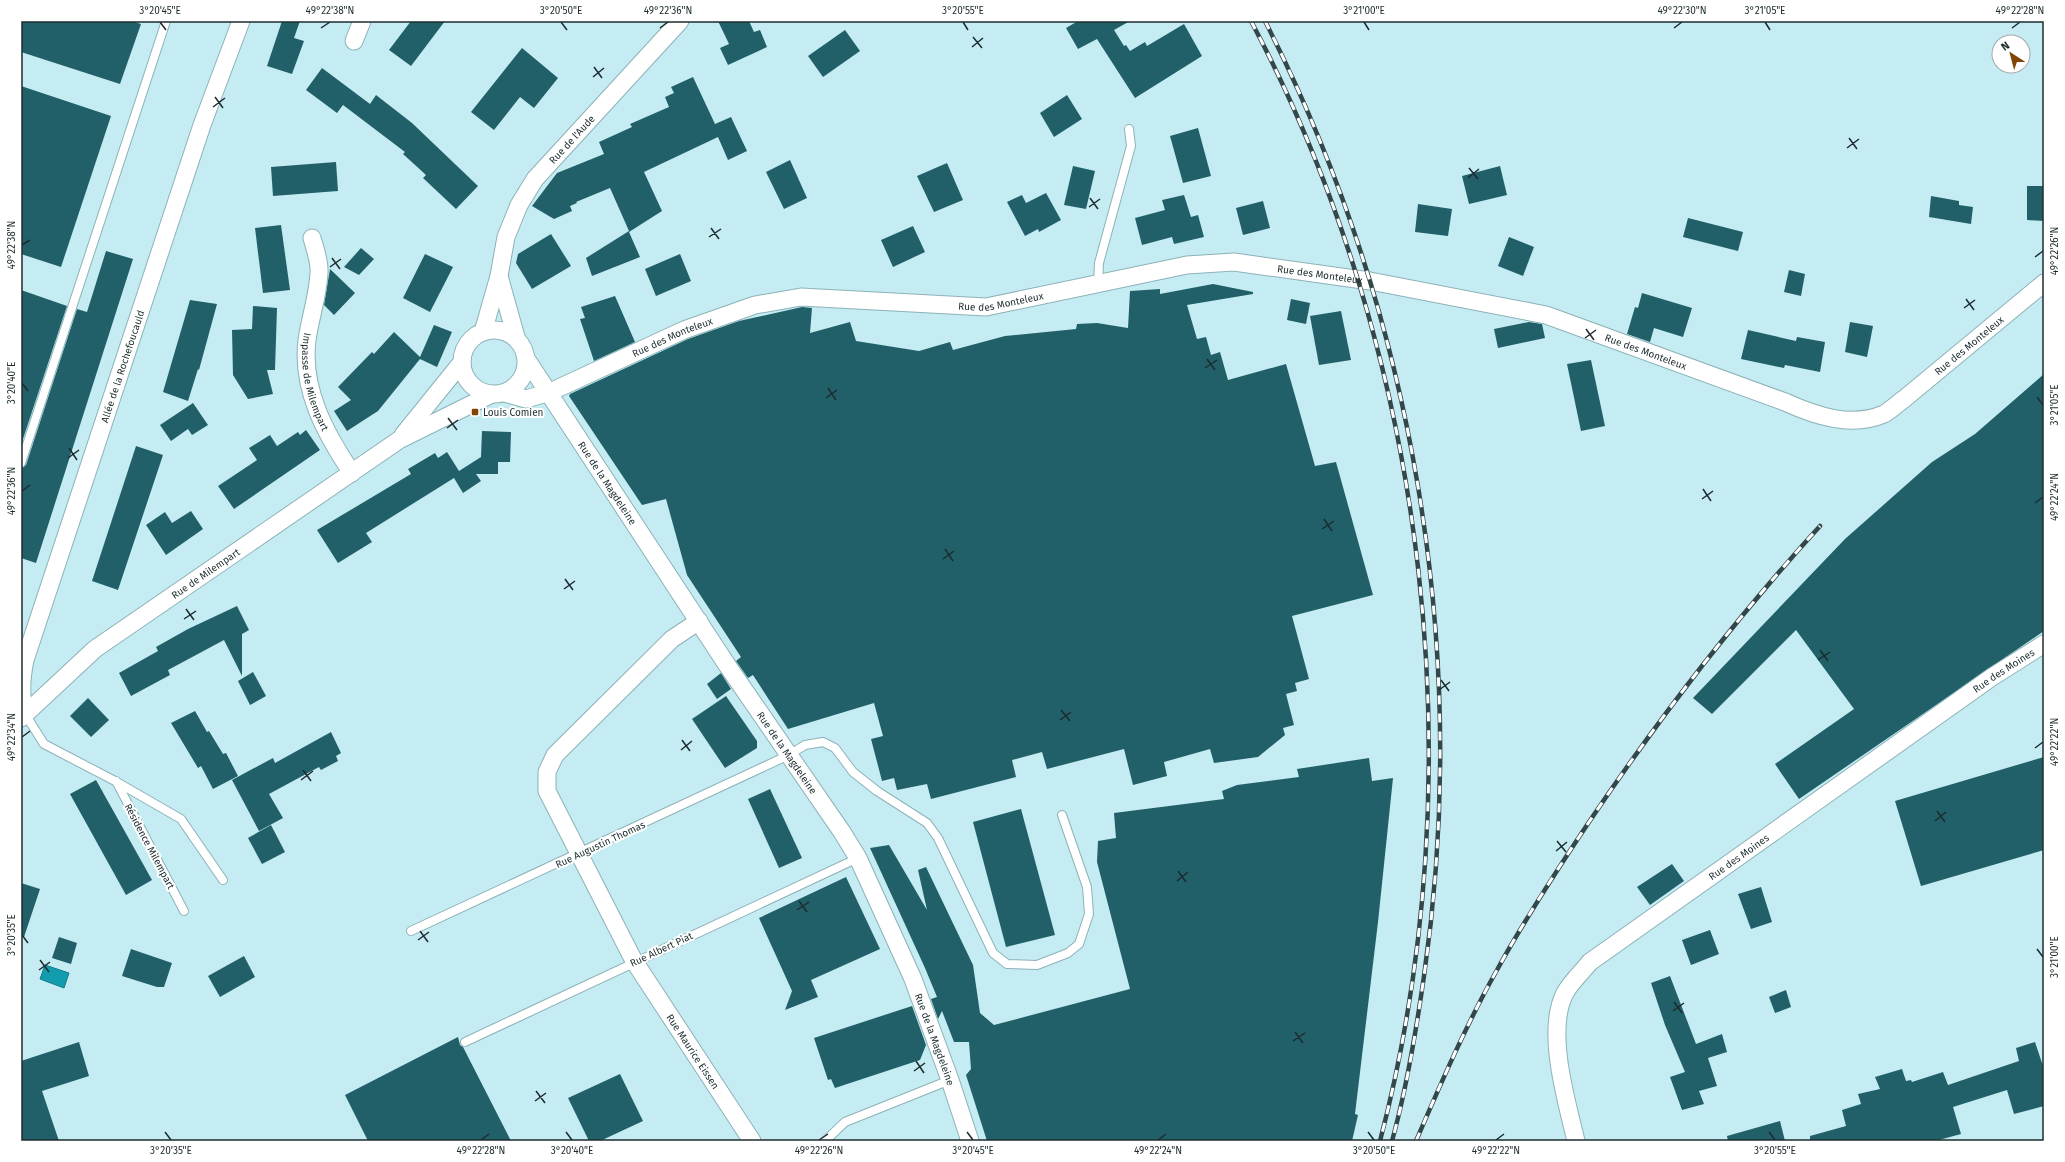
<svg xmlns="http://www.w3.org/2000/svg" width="2065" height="1162" viewBox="0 0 2065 1162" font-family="'Fira Sans',sans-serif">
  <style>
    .water { fill: #119dae; stroke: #147b88 }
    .building { fill: #216069 }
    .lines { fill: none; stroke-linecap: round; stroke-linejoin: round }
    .service-casing { stroke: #8cb2b8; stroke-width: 10 }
    .minor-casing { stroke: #8cb2b8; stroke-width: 19 }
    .service { stroke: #fff; stroke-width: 8 }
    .minor { stroke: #fff; stroke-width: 17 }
    .rail-casing { stroke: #334649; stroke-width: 4.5 }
    .rail { stroke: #fff; stroke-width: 3; stroke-dasharray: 9; stroke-linecap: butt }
    .ticks { fill: none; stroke: #1c2c2e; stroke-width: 1.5 }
    .poi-dot { fill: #824602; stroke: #fff; stroke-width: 1.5 }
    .labels { text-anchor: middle; stroke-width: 4; stroke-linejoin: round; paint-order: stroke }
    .street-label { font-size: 10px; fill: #1c2c2e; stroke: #fff }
    .poi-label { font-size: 10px; fill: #1c2c2e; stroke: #fff; text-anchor: start }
    .neatline { fill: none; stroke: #1c2c2e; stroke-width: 1.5 }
    .ticks-label { font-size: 10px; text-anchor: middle; fill: #1c2c2e }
  </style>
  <rect width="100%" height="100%" fill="#c5ecf2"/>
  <polygon class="water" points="45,965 69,973 64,988 40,979"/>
  <g class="building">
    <polygon points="21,21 131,21 141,24 120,84 21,52"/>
    <polygon points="282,21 300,21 294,38 304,41 292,74 267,66"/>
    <polygon points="411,21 445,21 411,66 389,50"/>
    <polygon points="718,21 749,21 754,32 760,30 767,47 728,65 720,48 729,44"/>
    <polygon points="1078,21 1130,21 1114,30 1124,46 1126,45 1130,51 1145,42 1147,46 1184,24 1202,56 1135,98 1097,39 1078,49 1066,28"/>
    <polygon points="845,30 860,51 823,77 808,56"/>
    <polygon points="522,48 558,78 534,108 520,97 494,130 471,112"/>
    <polygon points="322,68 370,104 376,95 412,123 478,186 456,209 423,178 426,175 403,154 405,152 343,105 337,113 306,90"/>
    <polygon points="693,77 715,124 731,117 747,151 728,160 718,137 644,172 662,211 629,232 640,257 592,276 586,258 629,231 610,188 576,202 577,203 570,206 572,211 554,219 532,206 557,173 604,154 599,142 632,127 630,124 669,107 665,97 674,93 671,87"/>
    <polygon points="21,86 111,116 61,267 21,254"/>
    <polygon points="1067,95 1082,119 1054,137 1040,113"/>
    <polygon points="1198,128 1211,176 1183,183 1170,136"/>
    <polygon points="790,160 807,198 784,209 766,172"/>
    <polygon points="336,162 338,191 273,196 271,167"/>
    <polygon points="947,163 963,200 934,212 917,176"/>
    <polygon points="1073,166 1095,171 1086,209 1064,205"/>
    <polygon points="1500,166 1507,195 1469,204 1462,176"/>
    <polygon points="2027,186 2044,186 2044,221 2027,220"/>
    <polygon points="1046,193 1061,220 1039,232 1038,229 1025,236 1007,202 1022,195 1026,203"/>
    <polygon points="1184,195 1191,217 1198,215 1204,237 1174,244 1172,237 1142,245 1135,218 1165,210 1162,200"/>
    <polygon points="1931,196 1959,201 1959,205 1973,207 1971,224 1929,217"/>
    <polygon points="1263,201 1270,228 1243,235 1236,208"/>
    <polygon points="1418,204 1452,209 1448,236 1415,232"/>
    <polygon points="1688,218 1743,232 1738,251 1683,237"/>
    <polygon points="281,225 290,290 263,293 255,228"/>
    <polygon points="913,226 925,252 893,267 881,240"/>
    <polygon points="551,234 571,266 532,289 516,263 518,254"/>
    <polygon points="1509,237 1534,247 1523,276 1498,266"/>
    <polygon points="361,248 374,259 359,275 344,267"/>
    <polygon points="106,251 133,259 36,563 21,558 21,468 26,465 77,309 87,312"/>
    <polygon points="425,254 453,267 430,312 403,298"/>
    <polygon points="680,254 691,281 656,296 645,269"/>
    <polygon points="330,269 355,293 334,315 324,305"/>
    <polygon points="1789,270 1805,274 1801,296 1784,292"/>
    <polygon points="1213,284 1253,292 1253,294 1187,305 1197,339 1206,337 1211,355 1220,352 1228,380 1286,364 1315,466 1336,462 1373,595 1292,616 1309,679 1295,683 1297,691 1286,694 1294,725 1283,728 1285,735 1258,757 1214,763 1210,749 1164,762 1167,776 1133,785 1124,749 1047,769 1042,752 1012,760 1016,777 931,799 927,784 897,790 894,778 882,781 871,739 883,736 874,703 788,729 753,675 748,678 736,661 741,657 687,575 666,499 642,505 569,396 570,394 688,339 739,321 802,307 812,308 810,333 850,322 856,341 919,351 950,342 953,350 1005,336 1076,329 1077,324 1097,323 1128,328 1130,291 1160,289 1160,294"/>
    <polygon points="21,290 67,306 21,445"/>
    <polygon points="1642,293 1692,308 1683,337 1654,328 1650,342 1627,334 1635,307 1638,308"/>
    <polygon points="615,296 635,342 594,361 580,319 585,318 581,307"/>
    <polygon points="1291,299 1310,303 1306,324 1287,320"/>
    <polygon points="190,300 217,304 199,370 198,369 188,401 163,392"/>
    <polygon points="253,306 277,308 275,370 267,370 273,394 248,399 233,375 232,330 252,329"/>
    <polygon points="1341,311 1351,360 1319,365 1310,316"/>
    <polygon points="1529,322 1542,324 1545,338 1498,348 1494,329"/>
    <polygon points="1850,322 1873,326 1867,357 1845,352"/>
    <polygon points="434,325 452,332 437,367 420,359 378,411 347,431 334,411 351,400 338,387 372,352 374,354 394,332 420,357"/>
    <polygon points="1748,330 1796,341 1797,337 1825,342 1820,372 1785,365 1784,368 1741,359"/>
    <polygon points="1591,360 1605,426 1581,431 1567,364"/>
    <polygon points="2044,374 2044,631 1799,799 1775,764 1854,709 1796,630 1712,714 1693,698 1845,539 1932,462 1975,434"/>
    <polygon points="193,403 208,425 192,435 188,429 171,441 160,425"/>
    <polygon points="306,430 320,450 234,509 218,486 257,460 249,448 270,435 277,446 298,432 300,435"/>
    <polygon points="482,431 511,432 510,462 498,462 498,474 476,474 481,481 463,493 454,478 366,533 372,542 338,563 317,530 411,474 408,469 435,453 438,458 447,452 459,471 481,457"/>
    <polygon points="136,446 163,455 118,590 92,581"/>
    <polygon points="191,511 203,529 166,555 146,525 165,512 172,523"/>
    <polygon points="237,606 249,630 242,634 242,676 224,640 168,670 170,675 131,696 119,673 158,651 156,647 188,629"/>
    <polygon points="253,672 266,696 250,705 238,681"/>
    <polygon points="721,673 731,689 717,699 707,684"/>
    <polygon points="726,696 757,741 757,748 725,768 692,719"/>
    <polygon points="88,698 109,720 91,737 70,716"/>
    <polygon points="195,711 207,732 209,731 223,754 226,753 238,776 213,789 201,766 198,768 171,723"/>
    <polygon points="331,732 341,753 336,756 338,761 321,770 319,767 269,794 283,818 259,831 232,780 273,758 275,763"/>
    <polygon points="2044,757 2044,850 1921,886 1895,801"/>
    <polygon points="1369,758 1372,781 1393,778 1378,922 1355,1114 1358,1115 1352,1141 987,1141 966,1075 971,1069 969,1042 954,1042 942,1011 938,1019 931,999 937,997 925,968 870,848 889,845 927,910 918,870 926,867 973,965 980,1013 994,1025 1130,989 1097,862 1098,841 1116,838 1114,813 1224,799 1222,791 1237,785 1299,777 1297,769"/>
    <polygon points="96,780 152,880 126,895 70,794"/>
    <polygon points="770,789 802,858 779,868 748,799"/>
    <polygon points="1021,809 1055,935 1006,947 973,822"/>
    <polygon points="271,825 285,852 262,864 248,838"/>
    <polygon points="1672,864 1684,881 1650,905 1637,887"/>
    <polygon points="846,877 880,949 811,980 818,997 785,1010 792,991 759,918"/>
    <polygon points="21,883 40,889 24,937 21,937"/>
    <polygon points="1761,887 1772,922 1751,929 1738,894"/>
    <polygon points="1710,930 1719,954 1691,965 1682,940"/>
    <polygon points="59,937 77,943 71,964 52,958"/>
    <polygon points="131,949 172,963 164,987 157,987 122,976"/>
    <polygon points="244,956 255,977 220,997 208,976"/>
    <polygon points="1670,976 1696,1044 1722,1034 1727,1052 1708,1058 1717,1086 1699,1091 1704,1104 1682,1110 1670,1077 1685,1072 1665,1025 1651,983"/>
    <polygon points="1786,990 1791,1007 1775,1013 1769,997"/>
    <polygon points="912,1006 926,1045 920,1060 835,1088 831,1079 828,1080 814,1038"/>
    <polygon points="458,1037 460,1045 463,1047 511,1141 368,1141 345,1095"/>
    <polygon points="79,1042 89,1076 42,1091 59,1141 21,1141 21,1061"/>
    <polygon points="2035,1042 2044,1069 2044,1106 2014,1114 2007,1090 1953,1107 1961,1134 1935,1141 1810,1141 1810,1136 1846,1126 1842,1110 1861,1104 1858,1094 1880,1089 1875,1077 1902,1069 1906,1081 1911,1080 1912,1082 1943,1072 1948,1085 2019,1061 2016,1048"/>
    <polygon points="620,1074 643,1121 600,1141 589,1141 568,1098"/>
    <polygon points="1780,1121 1785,1141 1728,1141 1727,1136"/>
  </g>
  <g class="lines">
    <g class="service-casing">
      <g id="service">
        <polyline points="1098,284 1099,263 1131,146 1129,129"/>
        <polyline points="21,463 166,21"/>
        <polyline points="25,714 44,744 115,781 181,819 223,880"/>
        <polyline points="116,781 184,911"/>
        <polyline points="411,931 789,755 805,745 823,742 835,748 853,772 877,791 927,823 938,838 993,953 1007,964 1037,965 1068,953 1079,944 1089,914 1087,887 1062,815"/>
        <polyline points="465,1042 858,858"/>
        <polyline points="825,1141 845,1122 950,1080"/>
      </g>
    </g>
    <g class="minor-casing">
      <g id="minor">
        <polyline points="354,41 362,21"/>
        <path id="s1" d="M312,238C315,249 320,262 319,273C318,296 310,318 307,340C301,389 325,433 352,473"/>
        <polyline points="499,276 516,337"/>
        <circle cx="494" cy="362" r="32"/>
        <path id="s2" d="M483,332L499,276L506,237L519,205L535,179L680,21"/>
        <path id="s3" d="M527,360L727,665L842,832L858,858L913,979L950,1080L970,1141"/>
        <path id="s4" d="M505,393L526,399L550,392L684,330L755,305L801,297L986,307L1187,265L1234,262L1370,281L1546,315L1785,402C1816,416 1851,428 1884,414C1891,410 1897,404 1904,399L2044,283"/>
        <polyline points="403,435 462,362"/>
        <path id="s5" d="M699,621L672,639L555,755L547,772V791L634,961L752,1141"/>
        <path id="s6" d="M25,714C20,696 21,679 25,660L202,125L241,21"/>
        <path id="s7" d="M21,718L95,649L399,440L490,395"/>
        <path id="s8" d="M1576,1141C1567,1102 1545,1031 1565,993C1571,982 1582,972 1590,962L1992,677L2044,644"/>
      </g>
    </g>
    <use href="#service" class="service"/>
    <use href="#minor" class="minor"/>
    <g class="rail-casing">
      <g id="rail">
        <path d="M1251,21C1429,356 1476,775 1380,1141"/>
        <path d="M1265,21C1414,313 1471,652 1424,976C1416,1032 1407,1087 1392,1141"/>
        <path d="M1416,1141C1441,1083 1466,1025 1497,970C1525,919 1557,870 1589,822C1659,718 1736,618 1820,526"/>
      </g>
    </g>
    <use href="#rail" class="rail"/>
  </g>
  <path class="ticks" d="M160,22L166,30M561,22L567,30M963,22L968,30M1364,22L1369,30M1765,22L1770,30M321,28L330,22M660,28L668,22M1674,28L1682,22M2012,28L2020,22M973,37L982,48M972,47L983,38M594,67L602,78M593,77L604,68M215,97L223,108M213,107L225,98M1849,138L1857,149M1847,148L1859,139M1469,168L1478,179M1468,178L1479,169M1090,198L1098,209M1089,207L1100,199M711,228L719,239M709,237L721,229M22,245L30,240M2035,257L2043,251M332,258L340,269M330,267L341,259M1966,299L1974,310M1964,308L1975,300M1586,329L1594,340M1585,338L1596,330M1207,359L1215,370M1205,368L1217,360M22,383L28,391M828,388L836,400M2037,397L2043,405M826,398L837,390M448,418L457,430M447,428L458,420M69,448L77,460M68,458L79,450M1703,489L1711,501M22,491L30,485M1702,499L1713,491M2035,503L2043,497M1324,519L1332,531M1322,529L1334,521M945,549L953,561M943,559L954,551M565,579L573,590M564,589L575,581M186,609L194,620M184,619L196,611M1820,650L1828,661M1818,660L1830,652M1441,680L1449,691M1439,690L1450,682M1061,710L1070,721M1060,720L1071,712M22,737L30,731M682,740L690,751M2035,748L2043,742M681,750L692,741M303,770L311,781M301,780L313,771M1937,811L1945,822M1935,821L1946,812M1557,841L1566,852M1556,851L1567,842M1178,871L1186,882M1177,881L1188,872M799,901L807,912M797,910L809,902M420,931L428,942M22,935L28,943M418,940L429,932M2037,949L2043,957M40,960L49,972M39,970L50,962M1674,1002L1682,1013M1673,1011L1684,1003M1295,1032L1303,1043M1293,1041L1305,1033M916,1061L924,1073M914,1071L925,1063M536,1091L545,1103M535,1101L546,1093M165,1132L171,1140M566,1132L572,1140M967,1132L973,1140M1368,1132L1374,1140M1769,1132L1775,1140M481,1140L489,1134M819,1140L828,1134M1158,1140L1166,1134M1496,1140L1504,1134"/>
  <rect class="poi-dot" x="471" y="408" width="8" height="8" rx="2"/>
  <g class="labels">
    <g class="street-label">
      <text dy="4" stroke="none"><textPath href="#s2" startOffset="217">Rue de l'Aude</textPath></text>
      <text dy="4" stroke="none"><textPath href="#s4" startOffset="841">Rue des Monteleux</textPath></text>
      <text dy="4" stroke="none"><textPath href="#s4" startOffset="517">Rue des Monteleux</textPath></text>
      <text dy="4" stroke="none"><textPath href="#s4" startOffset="181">Rue des Monteleux</textPath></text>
      <text dy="4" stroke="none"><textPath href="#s4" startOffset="1537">Rue des Monteleux</textPath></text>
      <text dy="4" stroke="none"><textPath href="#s4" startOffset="1177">Rue des Monteleux</textPath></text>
      <text dy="4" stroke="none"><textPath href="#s6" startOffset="364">Allée de la Rochefoucauld</textPath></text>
      <text dy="4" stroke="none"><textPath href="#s1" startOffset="147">Impasse de Milempart</textPath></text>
      <text dy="4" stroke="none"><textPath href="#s3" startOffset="147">Rue de la Magdeleine</textPath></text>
      <text dy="4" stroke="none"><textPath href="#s7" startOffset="235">Rue de Milempart</textPath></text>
      <text dy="4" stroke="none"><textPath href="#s8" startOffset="697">Rue des Moines</textPath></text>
      <text dy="4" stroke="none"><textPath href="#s3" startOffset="471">Rue de la Magdeleine</textPath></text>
      <text transform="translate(600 844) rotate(-25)" y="4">Rue Augustin Thomas</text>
      <text transform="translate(150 846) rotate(62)" y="4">Résidence Milempart</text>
      <text dy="4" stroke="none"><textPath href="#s8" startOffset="373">Rue des Moines</textPath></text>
      <text transform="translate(661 949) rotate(-25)" y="4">Rue Albert Piat</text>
      <text dy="4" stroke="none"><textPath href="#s3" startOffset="795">Rue de la Magdeleine</textPath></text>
      <text dy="4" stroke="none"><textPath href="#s5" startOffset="534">Rue Maurice Eissen</textPath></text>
    </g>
    <g class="poi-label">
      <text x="483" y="416">Louis Comien</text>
    </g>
  </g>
  <rect width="2065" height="1162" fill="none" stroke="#ffffff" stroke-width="44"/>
  <g transform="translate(2011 54) rotate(324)"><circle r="19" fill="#ffffff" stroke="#a4abab"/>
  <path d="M0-3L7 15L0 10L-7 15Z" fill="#824602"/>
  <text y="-6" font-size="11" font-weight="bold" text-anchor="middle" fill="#1c2c2e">N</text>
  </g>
  <rect x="22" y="22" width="2021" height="1118" class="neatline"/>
  <g class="ticks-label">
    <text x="160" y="14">3°20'45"E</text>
    <text x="330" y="14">49°22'38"N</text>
    <text x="561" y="14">3°20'50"E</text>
    <text x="668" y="14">49°22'36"N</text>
    <text x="963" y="14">3°20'55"E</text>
    <text x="1364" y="14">3°21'00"E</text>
    <text x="1682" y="14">49°22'30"N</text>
    <text x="1765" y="14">3°21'05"E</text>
    <text x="2020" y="14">49°22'28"N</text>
    <text transform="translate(11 245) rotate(-90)" y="4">49°22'38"N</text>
    <text transform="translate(2054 251) rotate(-90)" y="4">49°22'26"N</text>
    <text transform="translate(11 383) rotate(-90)" y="4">3°20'40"E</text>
    <text transform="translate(2054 405) rotate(-90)" y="4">3°21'05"E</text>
    <text transform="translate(11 491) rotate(-90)" y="4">49°22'36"N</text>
    <text transform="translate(2054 497) rotate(-90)" y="4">49°22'24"N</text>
    <text transform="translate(11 737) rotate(-90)" y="4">49°22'34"N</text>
    <text transform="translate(2054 742) rotate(-90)" y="4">49°22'22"N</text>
    <text transform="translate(11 935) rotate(-90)" y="4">3°20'35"E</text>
    <text transform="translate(2054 957) rotate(-90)" y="4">3°21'00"E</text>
    <text x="171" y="1154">3°20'35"E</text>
    <text x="481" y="1154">49°22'28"N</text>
    <text x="572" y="1154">3°20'40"E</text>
    <text x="819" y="1154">49°22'26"N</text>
    <text x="973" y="1154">3°20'45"E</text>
    <text x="1158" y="1154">49°22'24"N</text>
    <text x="1374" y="1154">3°20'50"E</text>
    <text x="1496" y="1154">49°22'22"N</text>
    <text x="1775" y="1154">3°20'55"E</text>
  </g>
</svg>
